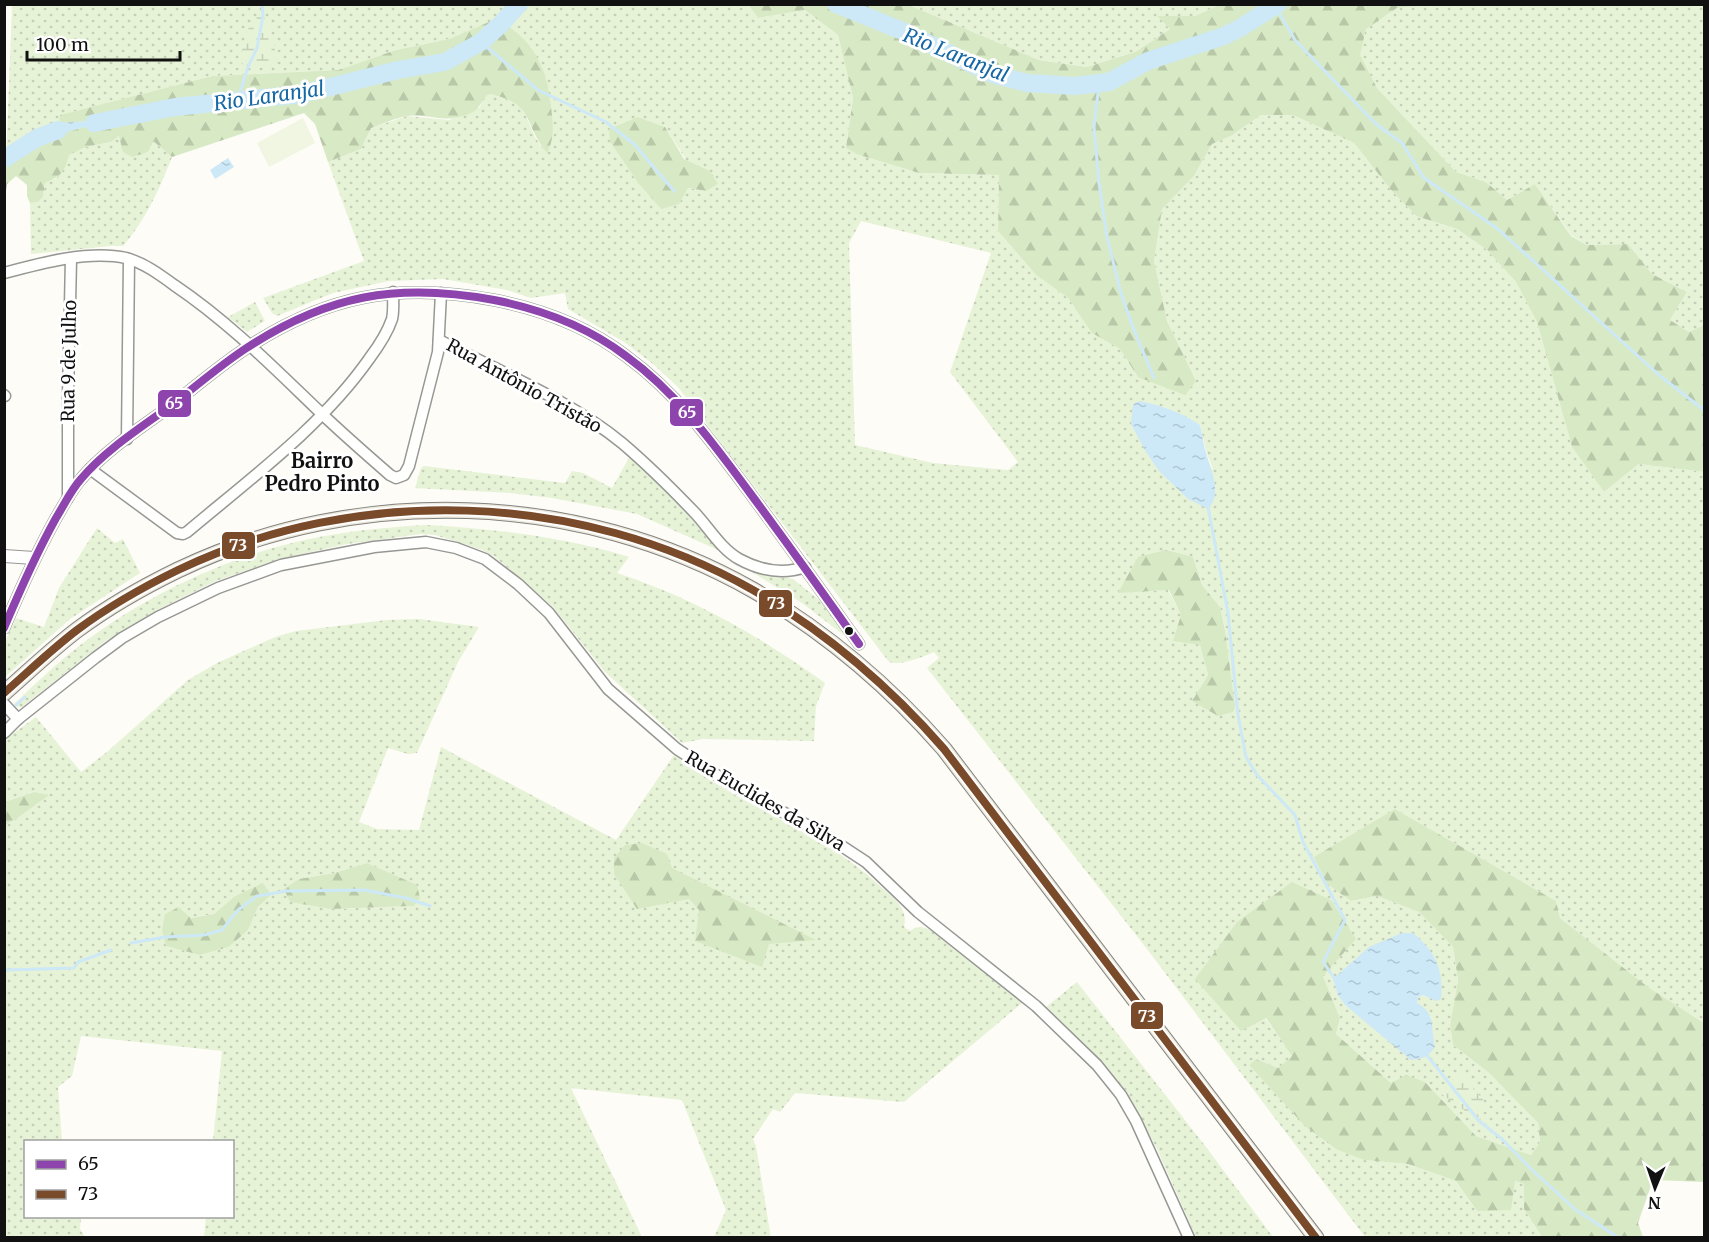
<svg xmlns="http://www.w3.org/2000/svg" width="1709" height="1242" viewBox="0 0 1709 1242" font-family="Merriweather,serif">
  <style>
    .grass { fill: url(#grass-dots); fill-rule: evenodd }
    .forest { fill: url(#forest-firs) }
    .wetland { fill: url(#wetland-marsh) }
    .pitch { fill: #f0f6e1 }
    .water { fill: url(#water-ripples) }
    .lines { fill: none; stroke-linecap: round; stroke-linejoin: round }
    .stream { stroke: #cde8f7; stroke-width: 3 }
    .river { stroke: #cde8f7; stroke-width: 18 }
    .minor-casing { stroke: #979795; stroke-width: 13 }
    .tertiary-casing { stroke: #979795; stroke-width: 14 }
    .primary-casing { stroke: #858482; stroke-width: 17 }
    .minor { stroke: #fffffe; stroke-width: 10 }
    .tertiary { stroke: #fffffe; stroke-width: 12 }
    .primary { stroke: #ede9dc; stroke-width: 15 }
    .bus-1-casing { stroke: #fff; stroke-width: 12 }
    .bus-2-casing { stroke: #fff; stroke-width: 12 }
    .bus-1 { stroke: #8e44ad; stroke-width: 8 }
    .bus-2 { stroke: #7a4b2a; stroke-width: 8 }
    .bus-dot { fill: #111; stroke: #fff; stroke-width: 2 }
    .labels { text-anchor: middle; stroke-width: 6; stroke-linejoin: round; paint-order: stroke }
    .street-label { font-size: 18px; fill: #111; stroke: #fff }
    .water-label { font-size: 20px; font-style: italic; fill: #1768a6; stroke: #fff }
    .neighbourhood-label { font-size: 20px; font-weight: bold; fill: #111; stroke: #fff }
    .line-badge { stroke: #fff; stroke-width: 2 }
    .badge-label { font-size: 16px; text-anchor: middle; font-weight: bold; fill: #fff }
  </style>
  <defs>
    <pattern id="grass-dots" width="8" height="8" patternUnits="userSpaceOnUse" patternTransform="scale(1.5)"><rect width="8" height="8" fill="#e7f3d7"/><path d="M2 2h.1M6 6h.1" fill="none" stroke="#c5cfb8" stroke-width="1.8" stroke-linecap="round"/></pattern>
    <pattern id="forest-firs" width="22" height="20" patternUnits="userSpaceOnUse" patternTransform="scale(1.5)"><rect width="22" height="20" fill="#d8eac5"/><path d="M5 1l3.5 6h-7zM16 11l3.5 6h-7z" fill="#b8c8a8"/></pattern>
    <pattern id="wetland-marsh" width="20" height="14" patternUnits="userSpaceOnUse" patternTransform="scale(1.5)"><rect width="20" height="14" fill="#e7f3d7"/><path d="M1 5h8M5 5V1M11 12h8M15 12V8" fill="none" stroke="#c5cfb8"/></pattern>
    <pattern id="water-ripples" width="26" height="14" patternUnits="userSpaceOnUse" patternTransform="scale(1.5)"><rect width="26" height="14" fill="#cde8f7"/><path d="M2 4q2-2 4 0t4 0M15 11q2-2 4 0t4 0" fill="none" stroke="#afc6d3"/></pattern>
  </defs>
  <rect width="100%" height="100%" fill="#fdfcf7"/>
  <g class="grass">
    <path d="M749,4L758,18L805,10L838,35L853,98L846,148L856,154L919,173L999,175L998,231L1036,275L1068,298L1093,333L1120,349L1138,377L1196,381L1167,321L1154,261L1162,208L1194,176L1212,144L1231,136L1261,115H1293L1354,143L1391,190L1416,216L1457,229L1487,250L1516,282L1537,322L1572,447L1604,492L1639,464L1704,472V1023L1648,987L1560,918L1556,901L1395,809L1315,858L1327,884L1351,901L1377,896L1419,912L1453,947L1458,980L1450,1025L1453,1045L1489,1073L1538,1123L1540,1142L1531,1155L1476,1136L1425,1082L1391,1083L1336,1034L1340,1018L1323,976L1265,1018L1293,1056L1278,1068L1256,1059L1249,1065L1274,1091L1364,1160L1408,1164L1456,1181L1477,1211L1515,1181L1524,1184V1209L1542,1237H1365L1147,949L927,668L939,658L934,652C922,657 902,666 889,662L678,387L653,364L624,342L568,309L565,293L531,298L507,290L443,279L389,281L333,293L277,316L272,313L263,298L364,261L328,162L361,149L371,128L407,116L449,120L480,107L484,97L489,94C540,105 519,125 547,152L497,19L449,39L396,50L338,70L212,76L61,115L91,127C60,133 32,145 6,162L12,5ZM638,117L665,127L706,191L688,188L661,209L638,183L610,142ZM861,221L991,253L950,372L1018,462L1008,470L933,463L855,445L849,243ZM1164,407L1200,425L1206,451L1213,470ZM1193,557L1202,585L1220,607L1225,630L1234,707L1232,712L1192,701L1208,675L1200,645L1181,615L1168,590L1118,592ZM1354,959L1436,1001L1423,995L1418,997L1417,1003L1431,1017V1034L1434,1046L1357,1014L1345,1005Z"/>
    <polygon points="1427,4 1704,5 1704,325 1689,332 1670,320 1687,292 1652,274 1628,244 1587,245 1571,235 1535,184 1507,200 1486,182 1456,172 1377,88 1359,55 1366,29 1397,8"/>
    <polygon points="909,5 1219,5 1195,16 1158,16 1170,29 1135,52 1088,67 1039,60"/>
    <path d="M119,136L153,141L172,157C160,188 145,221 123,246H111L31,254L30,203L38,202L43,197L45,183L57,178L68,155L86,147L111,142Z"/>
    <polygon points="255,302 265,321 247,332 228,317"/>
    <polygon points="630,456 684,510 718,550 637,514 552,498 510,493 415,488 421,468 424,466 565,483 572,471 583,473 612,488"/>
    <path d="M427,525C496,529 563,537 629,557L617,573C694,598 759,636 825,683L816,706L814,741L703,739L682,743L605,672L553,607L494,556L480,549L435,535L421,534L347,544L280,559L216,581L161,608L107,640L22,707H17L14,704C36,683 58,662 83,643C148,594 229,556 309,539C348,531 387,527 427,525Z"/>
    <polygon points="97,528 115,543 123,539 140,573 70,619 5,677 5,641 16,618 44,627 59,588"/>
    <polygon points="734,561 793,579 823,603 845,636 802,603"/>
    <path d="M419,619L479,627L458,662L417,753L408,754L388,748L359,822L377,829L419,830L441,747L616,840L674,755C689,766 704,777 720,786C775,819 833,842 880,886C893,898 909,908 904,927L910,931C921,922 930,930 941,937L1022,1003L904,1102L795,1093L780,1112L773,1109L753,1139L756,1146L771,1238L714,1237L726,1210L682,1100L571,1088L642,1237H204L206,1217L232,1216V1142L213,1141L222,1051L81,1036L72,1076L58,1087L62,1141L26,1142V1216L81,1217L80,1229L85,1237H5V825L16,819L34,792L6,801L5,800L4,716L7,720L5,725L14,733L36,717L81,772L107,752L188,680L217,663L275,637L296,631L387,620ZM367,863L414,906L331,909L299,879L334,873ZM263,884L271,895L258,907L248,930L229,947L200,955L179,907L191,918L214,914L235,896Z"/>
    <polygon points="1077,982 1206,1147 1273,1237 1196,1237 1157,1149 1127,1092 1101,1061 1046,1007"/>
  </g>
  <g class="forest">
    <polygon points="749,5 909,5 1039,60 1087,67 1135,52 1170,29 1157,16 1195,16 1219,5 1427,5 1397,8 1366,29 1360,55 1377,88 1456,172 1486,182 1507,200 1535,184 1571,236 1587,245 1628,244 1652,274 1687,292 1670,320 1689,332 1704,325 1704,472 1639,464 1604,492 1572,447 1537,322 1516,282 1487,250 1457,229 1416,216 1391,190 1354,143 1293,115 1261,115 1231,136 1212,144 1194,176 1162,209 1154,261 1167,321 1196,381 1185,395 1138,377 1120,349 1092,333 1068,298 1036,275 998,231 999,175 919,173 856,154 846,148 853,98 838,35 805,10 758,18"/>
    <path d="M496,19C533,38 547,67 551,107C553,123 555,138 547,153C522,122 536,104 489,94C481,99 481,109 471,113C443,125 431,113 407,116C395,118 383,124 371,128L361,149L328,162L315,124L304,113L172,157L153,141L148,152L132,157L123,152L119,136L111,142L86,147L69,155C65,171 61,177 45,183L43,197L38,202L30,203L27,196V185L16,176L7,184L5,199V160L6,161L20,152L66,132L112,120L59,123L60,115L212,76L338,70L396,50L449,39Z"/>
    <polygon points="638,117 665,127 684,159 710,171 718,184 706,191 688,188 679,204 661,209 638,183 610,142 609,129"/>
    <polygon points="1166,550 1193,557 1202,585 1220,607 1225,630 1235,707 1233,712 1218,716 1192,701 1208,675 1200,645 1173,641 1181,615 1169,590 1118,593 1138,557"/>
    <polygon points="34,792 49,795 16,819 5,825 5,800 7,801"/>
    <polygon points="1395,809 1556,901 1560,918 1648,987 1704,1023 1704,1182 1653,1180 1638,1223 1643,1237 1542,1237 1524,1209 1524,1184 1515,1181 1511,1210 1477,1211 1456,1181 1408,1164 1364,1160 1336,1149 1305,1126 1249,1065 1256,1059 1278,1068 1292,1056 1266,1018 1241,1031 1195,979 1237,922 1292,882 1331,900 1356,939 1323,976 1340,1018 1336,1034 1391,1083 1406,1075 1425,1082 1476,1136 1531,1155 1540,1142 1538,1123 1489,1073 1453,1045 1450,1025 1458,980 1453,947 1419,912 1377,896 1351,901 1327,884 1314,857"/>
    <polygon points="642,843 667,854 672,868 816,940 769,944 762,967 695,941 699,910 689,899 637,909 614,874 614,858 625,845"/>
    <polygon points="367,863 417,885 420,898 414,906 331,909 290,902 284,889 299,879 334,873"/>
    <polygon points="263,883 271,895 258,907 248,930 229,947 200,955 166,946 162,931 165,914 179,907 191,918 214,914 235,896"/>
  </g>
  <g class="wetland">
    <path d="M257,16H263C268,22 269,27 271,34C277,53 280,68 254,67C248,67 245,66 241,62C242,47 245,28 257,16Z"/>
    <polygon points="1462,1074 1467,1074 1474,1090 1483,1099 1484,1107 1479,1121 1440,1093 1441,1086"/>
  </g>
  <polygon class="pitch" points="303,118 315,143 269,167 257,143"/>
  <g class="water">
    <polygon points="116,119 66,132 37,142 36,133 59,123"/>
    <polygon points="228,158 234,167 215,179 210,170"/>
    <path d="M1140,401C1162,406 1181,412 1200,425C1202,433 1203,441 1205,449C1209,466 1224,493 1208,509L1188,499L1159,471L1146,452L1131,424L1133,404Z"/>
    <path d="M1402,933H1413C1435,951 1444,969 1441,999L1436,1001L1423,995L1418,997L1417,1003C1437,1014 1430,1027 1435,1047C1428,1057 1423,1059 1411,1060L1345,1005L1338,995L1333,979L1369,947Z"/>
  </g>
  <g class="lines">
    <g class="stream">
      <polyline points="1275,6 1295,40 1376,124 1402,143 1424,178 1498,229 1660,376 1704,410"/>
      <polyline points="481,42 538,90 606,122 634,144 674,191"/>
      <polyline points="1099,84 1094,127 1099,183 1107,237 1120,290 1132,325 1154,378"/>
      <polyline points="237,101 248,67 257,48 263,16 262,4"/>
      <polyline points="1208,507 1228,613 1238,715 1246,757 1257,775 1295,815 1303,842 1345,920 1323,962 1335,979"/>
      <polyline points="16,705 25,697"/>
      <polyline points="131,943 165,937 204,935 222,930 238,910 257,896 287,891 364,890 406,898 430,906"/>
      <polyline points="4,970 74,968 78,962 111,950"/>
      <polyline points="1426,1054 1479,1121 1502,1139 1531,1169 1576,1210 1619,1238"/>
      <polyline points="412,1238 413,1237"/>
    </g>
    <g class="river">
      <polyline points="836,4 905,32 992,74 1027,83 1075,86 1109,82 1148,61 1224,36 1240,28 1278,4"/>
      <polyline points="94,123 175,107 302,94 398,70 445,62 481,42 501,24 519,4"/>
      <polyline points="4,159 37,138 58,130"/>
    </g>
    <g class="minor-casing">
      <g id="minor">
        <path d="M4,273C41,263 89,250 126,258C144,263 159,274 174,285C229,322 274,368 322,414C344,435 367,455 390,475L396,478L404,475L409,466L438,352L441,293"/>
        <path d="M439,340C498,371 571,401 622,443C648,465 672,489 695,513C709,528 721,549 739,559C761,571 782,575 805,567"/>
        <polyline points="4,395 5,396"/>
        <polyline points="127,439 129,259"/>
        <path d="M90,469L177,533L183,534L187,532C250,479 322,426 369,359C378,347 387,334 392,319C394,311 393,301 393,292"/>
        <polyline points="68,498 68,396 71,259"/>
        <path d="M4,628C20,590 36,554 56,518C64,505 71,490 81,479C106,449 145,425 176,402C198,384 221,365 245,349C327,295 397,282 494,300C540,309 588,327 626,356C677,393 713,443 750,493C787,543 823,593 859,644"/>
        <polyline points="4,704 18,719"/>
        <polyline points="4,733 18,719 95,658 122,638 158,617 218,588 281,565 374,547 426,542 456,548 485,559 518,584 549,613 608,689 677,749 724,780 825,835 866,862 918,912 1036,1006 1097,1065 1121,1095 1136,1121 1189,1238"/>
      </g>
    </g>
    <g class="tertiary-casing">
      <polyline id="tertiary" points="4,556 34,558"/>
    </g>
    <g class="primary-casing">
      <path id="primary" d="M4,693C28,672 52,649 77,630C108,607 143,587 178,570C358,484 579,491 753,590C826,632 889,686 944,749L1316,1238"/>
    </g>
    <use href="#minor" class="minor"/>
    <use href="#tertiary" class="tertiary"/>
    <use href="#primary" class="primary"/>
    <g class="bus-1-casing">
      <path id="bus-1" d="M4,628C20,590 36,554 56,518C64,505 71,490 81,479C106,449 145,425 176,402C198,384 221,365 245,349C327,295 397,282 494,300C540,309 588,327 626,356C677,393 713,443 750,493C787,543 823,593 859,644"/>
    </g>
    <g class="bus-2-casing">
      <path id="bus-2" d="M4,693C28,672 52,649 77,630C108,607 143,587 178,570C358,484 579,491 753,590C826,632 889,686 944,749L1316,1238"/>
    </g>
    <use href="#bus-1" class="bus-1"/>
    <use href="#bus-2" class="bus-2"/>
  </g>
  <circle class="bus-dot" cx="849" cy="631" r="5"/>
  <g class="labels">
    <g class="street-label">
      <text transform="translate(69 361) rotate(-89)" y="6">Rua 9 de Julho</text>
      <text transform="translate(524 386) rotate(29)" y="6">Rua Antônio Tristão</text>
      <text transform="translate(765 801) rotate(30)" y="6">Rua Euclides da Silva</text>
    </g>
    <g class="water-label">
      <text transform="translate(956 55) rotate(22)" y="7">Rio Laranjal</text>
      <text transform="translate(269 96) rotate(-8)" y="7">Rio Laranjal</text>
    </g>
    <g class="neighbourhood-label">
      <text x="322" y="468">Bairro<tspan x="322" dy="23">Pedro Pinto</tspan></text>
    </g>
  </g>
  <g class="line-badge">
    <rect x="157" y="389" width="35" height="29" rx="6" fill="#8e44ad"/>
    <rect x="669" y="398" width="35" height="29" rx="6" fill="#8e44ad"/>
    <rect x="221" y="531" width="35" height="29" rx="6" fill="#7a4b2a"/>
    <rect x="758" y="589" width="35" height="29" rx="6" fill="#7a4b2a"/>
    <rect x="1130" y="1001" width="34" height="29" rx="6" fill="#7a4b2a"/>
  </g>
  <g class="badge-label">
    <text x="174" y="409">65</text>
    <text x="687" y="418">65</text>
    <text x="238" y="551">73</text>
    <text x="776" y="609">73</text>
    <text x="1147" y="1022">73</text>
  </g>
  <rect width="1709" height="1242" fill="none" stroke="#111111" stroke-width="12"/>
  <rect x="24" y="1140" width="210" height="78" fill="#ffffff" stroke="#a0a0a0" stroke-width="1.5"/>
  <rect x="36" y="1160" width="30" height="9" fill="#8e44ad" stroke="#a0a0a0" stroke-width="1.5"/>
  <text x="78" y="1170" font-size="18" fill="#111111">65</text>
  <rect x="36" y="1190" width="30" height="9" fill="#7a4b2a" stroke="#a0a0a0" stroke-width="1.5"/>
  <text x="78" y="1200" font-size="18" fill="#111111">73</text>
  <g transform="translate(1655 1188) rotate(182)" stroke="#ffffff" stroke-width="4.5" paint-order="stroke">
  <path d="M0-4.5L10 22L0 15L-10 22Z" fill="#111111"/>
  <text y="-9" font-size="16" font-weight="bold" text-anchor="middle" fill="#111111">N</text>
  </g>
  <path d="M27 51v9h153v-9" fill="none" stroke="#111111" stroke-width="3"/>
  <text x="36" y="51" font-size="18" fill="#111111" stroke="#ffffff" stroke-width="4.5" paint-order="stroke">100 m</text>
</svg>
